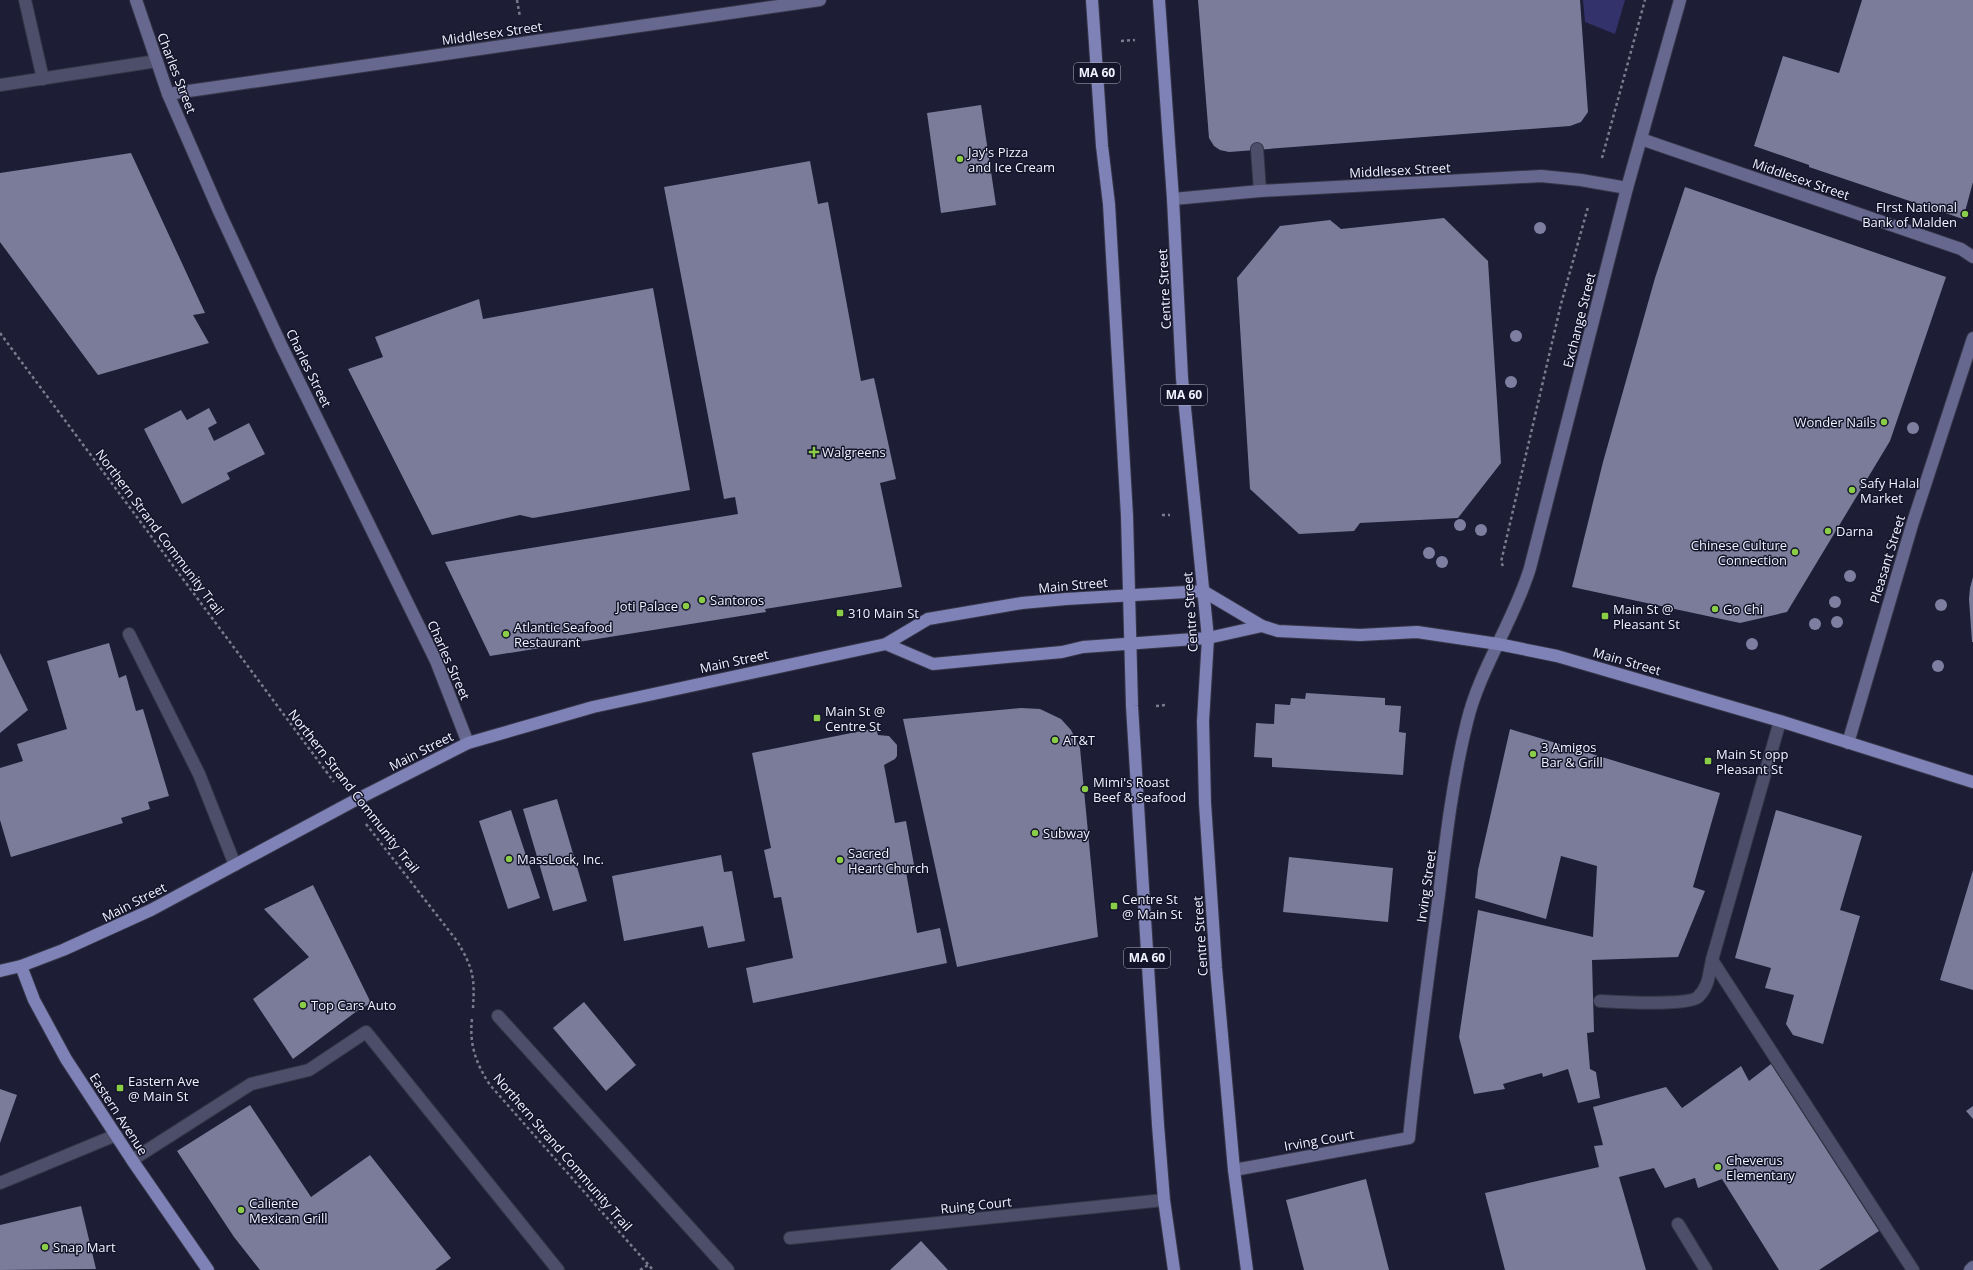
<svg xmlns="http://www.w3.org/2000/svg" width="1973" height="1270" viewBox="0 0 1973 1270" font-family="'Open Sans',sans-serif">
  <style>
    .green { fill: #34326b }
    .building { fill: #7a7c99 }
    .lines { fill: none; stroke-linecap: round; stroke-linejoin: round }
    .lane-casing { stroke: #363649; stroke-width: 14 }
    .secondary-casing { stroke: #363649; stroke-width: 14 }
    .primary-casing { stroke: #363649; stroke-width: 14 }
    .path { stroke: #7a7b8e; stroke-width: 2.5; stroke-dasharray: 3 3; stroke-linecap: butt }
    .lane { stroke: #4d4e69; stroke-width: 12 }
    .secondary { stroke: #66688f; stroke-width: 12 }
    .primary { stroke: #7f82b6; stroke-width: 12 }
    .tree { fill: #7e7fa0 }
    .poi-dot { fill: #8ace47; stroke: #14142a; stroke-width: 1.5 }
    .labels { text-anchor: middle; stroke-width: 3; stroke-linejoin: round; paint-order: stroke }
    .shield { fill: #14142a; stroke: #aeafbf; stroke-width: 1 }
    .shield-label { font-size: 12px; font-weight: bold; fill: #f0f2ff }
    .street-label { font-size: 13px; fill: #f0f2ff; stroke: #14142a }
    .poi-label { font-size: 13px; fill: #f0f2ff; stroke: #14142a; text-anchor: start }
  </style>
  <rect width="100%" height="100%" fill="#1d1d35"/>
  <polygon class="green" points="1583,0 1625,0 1615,34 1585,22"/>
  <g class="building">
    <polygon points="1198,0 1580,0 1588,112 1581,122 1570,126 1229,152 1220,150 1214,146 1209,138"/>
    <polygon points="1862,0 1973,0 1973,182 1963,219 1809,167 1809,165 1754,146 1783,56 1839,73"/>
    <polygon points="981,105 996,205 941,213 927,113"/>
    <polygon points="131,153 205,313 193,315 209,343 98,375 0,242 0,173"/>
    <polygon points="810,161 818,204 828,202 861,381 874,378 896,479 880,483 902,587 765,609 766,612 490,656 445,562 738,514 735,497 724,499 664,187"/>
    <polygon points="1685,187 1946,277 1890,441 1787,612 1740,623 1572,587 1603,462 1655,278"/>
    <polygon points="1444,218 1488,261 1501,463 1458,518 1360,523 1354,531 1299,534 1250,489 1237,278 1280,226 1330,220 1341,229"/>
    <polygon points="653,288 690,490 533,518 520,515 432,535 348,369 383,357 375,337 479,299 483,319"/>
    <polygon points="209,408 217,423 208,428 214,441 249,423 265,454 227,473 230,479 182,504 144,429 181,410 187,420"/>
    <polygon points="1973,577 1973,642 1972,642 1969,599 1970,588"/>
    <polygon points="109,643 119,678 126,675 136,711 143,709 169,796 148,802 150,809 121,818 123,823 11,857 0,820 0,768 23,761 17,744 67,729 47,661"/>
    <polygon points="0,653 28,710 0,733"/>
    <polygon points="1306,693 1385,698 1385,705 1401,706 1399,732 1406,733 1403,775 1272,767 1272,758 1254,757 1256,723 1274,724 1275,704 1290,705 1291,698 1305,699"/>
    <polygon points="1021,708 1040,709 1061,719 1071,730 1080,748 1098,937 957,967 903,719"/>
    <polygon points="876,728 878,735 889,736 897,745 897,756 895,759 884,765 895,823 906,821 915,870 906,872 917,933 940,928 947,963 753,1003 746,968 793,958 781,897 774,898 764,850 771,848 752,753"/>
    <polygon points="1510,729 1720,793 1693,887 1705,891 1678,957 1592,960 1594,1032 1587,1033 1590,1069 1596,1072 1600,1098 1578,1103 1568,1069 1543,1077 1542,1073 1503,1084 1505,1089 1474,1094 1459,1037 1478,910 1593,937 1597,866 1561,856 1546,919 1475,898 1478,870"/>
    <polygon points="557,799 587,901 553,911 523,809"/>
    <polygon points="511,810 540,898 508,909 479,821"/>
    <polygon points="1776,810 1862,836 1840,910 1860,916 1823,1044 1793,1035 1786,1024 1794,995 1765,988 1771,968 1735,958"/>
    <polygon points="721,855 724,872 732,871 745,941 708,948 703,926 624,941 612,876"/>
    <polygon points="1289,857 1393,868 1388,922 1283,912"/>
    <polygon points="1973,870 1973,990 1940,980"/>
    <polygon points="313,885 371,1003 357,1011 293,1059 253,999 309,957 264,909"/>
    <polygon points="584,1002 636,1065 606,1091 553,1028"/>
    <polygon points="1771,1064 1879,1231 1819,1270 1779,1270 1722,1179 1698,1188 1695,1178 1665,1188 1654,1168 1619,1177 1646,1270 1505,1270 1485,1193 1599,1167 1594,1146 1603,1145 1593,1107 1666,1087 1682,1108 1741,1066 1749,1081"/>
    <polygon points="0,1089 17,1095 0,1143"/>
    <polygon points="250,1105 311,1197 370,1155 451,1258 435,1270 260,1270 234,1237 177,1151"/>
    <polygon points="1973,1106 1973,1119 1966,1111"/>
    <polygon points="1366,1179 1389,1270 1304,1270 1286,1200"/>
    <polygon points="81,1206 96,1269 0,1270 0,1225"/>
    <polygon points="921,1241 948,1270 890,1270"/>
  </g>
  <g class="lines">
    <g class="lane-casing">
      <g id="lane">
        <polyline points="25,0 43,79"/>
        <polyline points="0,85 157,61"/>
        <polyline points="1257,149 1260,191"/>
        <polyline points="129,634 199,774 235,865"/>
        <polyline points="1712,960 1913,1270"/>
        <path d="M1600,1001C1617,1002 1689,1006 1698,997C1709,987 1709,973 1712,960L1780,721"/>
        <polyline points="498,1016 728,1270"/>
        <polyline points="132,1160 251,1084 309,1070 366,1032 558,1270"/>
        <polyline points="0,1183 116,1135"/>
        <polyline points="1678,1224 1706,1270"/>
        <polyline points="790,1238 1164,1200"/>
      </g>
    </g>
    <g class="secondary-casing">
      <g id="secondary">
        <polyline points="136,0 168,94 219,211 282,347 436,661 468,743"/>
        <polyline points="168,94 820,0"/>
        <polyline points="1641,139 1961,249 1973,257"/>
        <polyline points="1173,199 1260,191 1541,176 1581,180 1627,188"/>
        <polyline points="1848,743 1912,525 1973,338"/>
        <path d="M1234,1170L1409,1138C1417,1056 1428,976 1439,895C1446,837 1453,778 1467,722C1480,668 1514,621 1530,568L1627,188L1680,0"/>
        <polyline points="1970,1270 1973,1267"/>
      </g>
    </g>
    <g class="primary-casing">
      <g id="primary">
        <polyline points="1092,0 1102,146 1109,204 1127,516 1132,706 1143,887 1158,1125 1164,1200 1174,1270"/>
        <polyline points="1159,0 1173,199 1182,378 1208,638 1203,721 1205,803 1216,968 1234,1170 1247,1270"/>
        <polyline points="886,644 933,664 1062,652 1083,647 1208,638 1262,626"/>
        <polyline points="21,966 34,1000 66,1059 132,1160 208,1270"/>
        <polyline points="0,971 21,966 63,950 151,910 350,803 468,743 593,707 886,644 928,619 1022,603 1066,599 1203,591 1262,626 1278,631 1360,635 1417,632 1498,644 1557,656 1780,721 1973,782"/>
      </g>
    </g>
    <g class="path">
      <polyline points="517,0 520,17"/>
      <polyline points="1121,41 1135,40"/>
      <polyline points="1602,158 1645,0"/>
      <polyline points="0,333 334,782"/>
      <polyline points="1162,515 1170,515"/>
      <polyline points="1503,566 1501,562 1561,304 1588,207"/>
      <polyline points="1156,706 1166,705"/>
      <path d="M366,824L457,941C473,968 475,977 473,1008"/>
      <path d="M472,1019C469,1044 476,1064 490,1085L653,1270"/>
      <polyline points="640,1270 648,1265"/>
    </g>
    <use href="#lane" class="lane"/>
    <use href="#secondary" class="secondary"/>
    <use href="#primary" class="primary"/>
  </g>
  <g class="tree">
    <circle cx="1540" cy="228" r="6"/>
    <circle cx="1516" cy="336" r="6"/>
    <circle cx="1511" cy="382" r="6"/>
    <circle cx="1913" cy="428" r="6"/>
    <circle cx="1460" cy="525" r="6"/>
    <circle cx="1481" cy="530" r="6"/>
    <circle cx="1429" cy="553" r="6"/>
    <circle cx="1442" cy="562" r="6"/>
    <circle cx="1850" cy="576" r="6"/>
    <circle cx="1835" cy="602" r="6"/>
    <circle cx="1941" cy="605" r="6"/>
    <circle cx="1837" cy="622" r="6"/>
    <circle cx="1815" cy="624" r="6"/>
    <circle cx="1752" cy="644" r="6"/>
    <circle cx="1938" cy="666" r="6"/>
  </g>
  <g class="poi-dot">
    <circle cx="960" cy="159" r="4"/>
    <circle cx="1965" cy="214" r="4"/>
    <circle cx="1884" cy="422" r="4"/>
    <path d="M812 446h4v4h4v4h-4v4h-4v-4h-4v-4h4z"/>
    <circle cx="1852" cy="490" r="4"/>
    <circle cx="1828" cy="531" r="4"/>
    <circle cx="1795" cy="552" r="4"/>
    <circle cx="702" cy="600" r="4"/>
    <circle cx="686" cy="606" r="4"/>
    <circle cx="1715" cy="609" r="4"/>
    <rect x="836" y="609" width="8" height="8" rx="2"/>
    <rect x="1601" y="612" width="8" height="8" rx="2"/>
    <circle cx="506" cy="634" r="4"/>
    <rect x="813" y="714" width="8" height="8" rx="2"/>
    <circle cx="1055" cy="740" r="4"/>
    <circle cx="1533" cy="754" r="4"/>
    <rect x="1704" y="757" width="8" height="8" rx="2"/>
    <circle cx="1085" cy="789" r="4"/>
    <circle cx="1035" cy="833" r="4"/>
    <circle cx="509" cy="859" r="4"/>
    <circle cx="840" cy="860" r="4"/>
    <rect x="1110" y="902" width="8" height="8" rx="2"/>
    <circle cx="303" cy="1005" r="4"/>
    <rect x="116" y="1084" width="8" height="8" rx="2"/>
    <circle cx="1718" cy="1167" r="4"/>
    <circle cx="241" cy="1210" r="4"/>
    <circle cx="45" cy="1247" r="4"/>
  </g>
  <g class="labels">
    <g class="shield">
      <rect x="1074" y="63" width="46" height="20" rx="3"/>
      <rect x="1161" y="385" width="46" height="20" rx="3"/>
      <rect x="1124" y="948" width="46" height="20" rx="3"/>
    </g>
    <g class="shield-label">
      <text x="1097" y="77">MA 60</text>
      <text x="1184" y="399">MA 60</text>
      <text x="1147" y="962">MA 60</text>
    </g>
    <g class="street-label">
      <text transform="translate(492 33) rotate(-8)" y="5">Middlesex Street</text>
      <text transform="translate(177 73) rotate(69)" y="5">Charles Street</text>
      <text transform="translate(1400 170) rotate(-3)" y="5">Middlesex Street</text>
      <text transform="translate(1801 179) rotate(19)" y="5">Middlesex Street</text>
      <text transform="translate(1164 289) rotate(-93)" y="5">Centre Street</text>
      <text transform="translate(1579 320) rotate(-76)" y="5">Exchange Street</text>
      <text transform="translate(309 368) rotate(64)" y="5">Charles Street</text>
      <text transform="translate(160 532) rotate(53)" y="5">Northern Strand Community Trail</text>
      <text transform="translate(1887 559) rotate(-73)" y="5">Pleasant Street</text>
      <text transform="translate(1073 585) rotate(-5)" y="5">Main Street</text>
      <text transform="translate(1190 612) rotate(-94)" y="5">Centre Street</text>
      <text transform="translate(449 660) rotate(66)" y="5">Charles Street</text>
      <text transform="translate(734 661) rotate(-12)" y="5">Main Street</text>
      <text transform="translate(1627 661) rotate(16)" y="5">Main Street</text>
      <text transform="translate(421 751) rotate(-27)" y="5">Main Street</text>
      <text transform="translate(354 791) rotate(52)" y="5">Northern Strand Community Trail</text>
      <text transform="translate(1426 886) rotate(-82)" y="5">Irving Street</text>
      <text transform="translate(134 902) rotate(-27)" y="5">Main Street</text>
      <text transform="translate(1200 936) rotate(-94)" y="5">Centre Street</text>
      <text transform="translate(119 1114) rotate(57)" y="5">Eastern Avenue</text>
      <text transform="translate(1319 1140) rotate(-10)" y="5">Irving Court</text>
      <text transform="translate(563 1152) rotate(49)" y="5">Northern Strand Community Trail</text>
      <text transform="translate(976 1205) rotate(-6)" y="5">Ruing Court</text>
    </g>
    <g class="poi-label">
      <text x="968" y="157">Jay's Pizza<tspan x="968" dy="15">and Ice Cream</tspan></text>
      <text x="1957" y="212" text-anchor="end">FIrst National<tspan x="1957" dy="15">Bank of Malden</tspan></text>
      <text x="1876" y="427" text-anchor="end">Wonder Nails</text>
      <text x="822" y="457">Walgreens</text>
      <text x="1860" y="488">Safy Halal<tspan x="1860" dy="15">Market</tspan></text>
      <text x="1836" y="536">Darna</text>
      <text x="1787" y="550" text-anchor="end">Chinese Culture<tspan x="1787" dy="15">Connection</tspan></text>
      <text x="710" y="605">Santoros</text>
      <text x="678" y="611" text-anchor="end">Joti Palace</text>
      <text x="1613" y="614">Main St @<tspan x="1613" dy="15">Pleasant St</tspan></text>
      <text x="1723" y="614">Go Chi</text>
      <text x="848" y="618">310 Main St</text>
      <text x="514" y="632">Atlantic Seafood<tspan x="514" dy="15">Restaurant</tspan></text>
      <text x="825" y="716">Main St @<tspan x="825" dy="15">Centre St</tspan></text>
      <text x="1063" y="745">AT&amp;T</text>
      <text x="1541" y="752">3 Amigos<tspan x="1541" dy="15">Bar &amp; Grill</tspan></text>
      <text x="1716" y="759">Main St opp<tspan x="1716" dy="15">Pleasant St</tspan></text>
      <text x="1093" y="787">Mimi's Roast<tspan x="1093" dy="15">Beef &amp; Seafood</tspan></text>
      <text x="1043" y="838">Subway</text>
      <text x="848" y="858">Sacred<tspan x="848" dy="15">Heart Church</tspan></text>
      <text x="517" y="864">MassLock, Inc.</text>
      <text x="1122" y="904">Centre St<tspan x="1122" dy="15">@ Main St</tspan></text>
      <text x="311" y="1010">Top Cars Auto</text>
      <text x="128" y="1086">Eastern Ave<tspan x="128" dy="15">@ Main St</tspan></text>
      <text x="1726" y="1165">Cheverus<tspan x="1726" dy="15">Elementary</tspan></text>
      <text x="249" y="1208">Caliente<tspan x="249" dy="15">Mexican Grill</tspan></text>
      <text x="53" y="1252">Snap Mart</text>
    </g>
  </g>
</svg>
